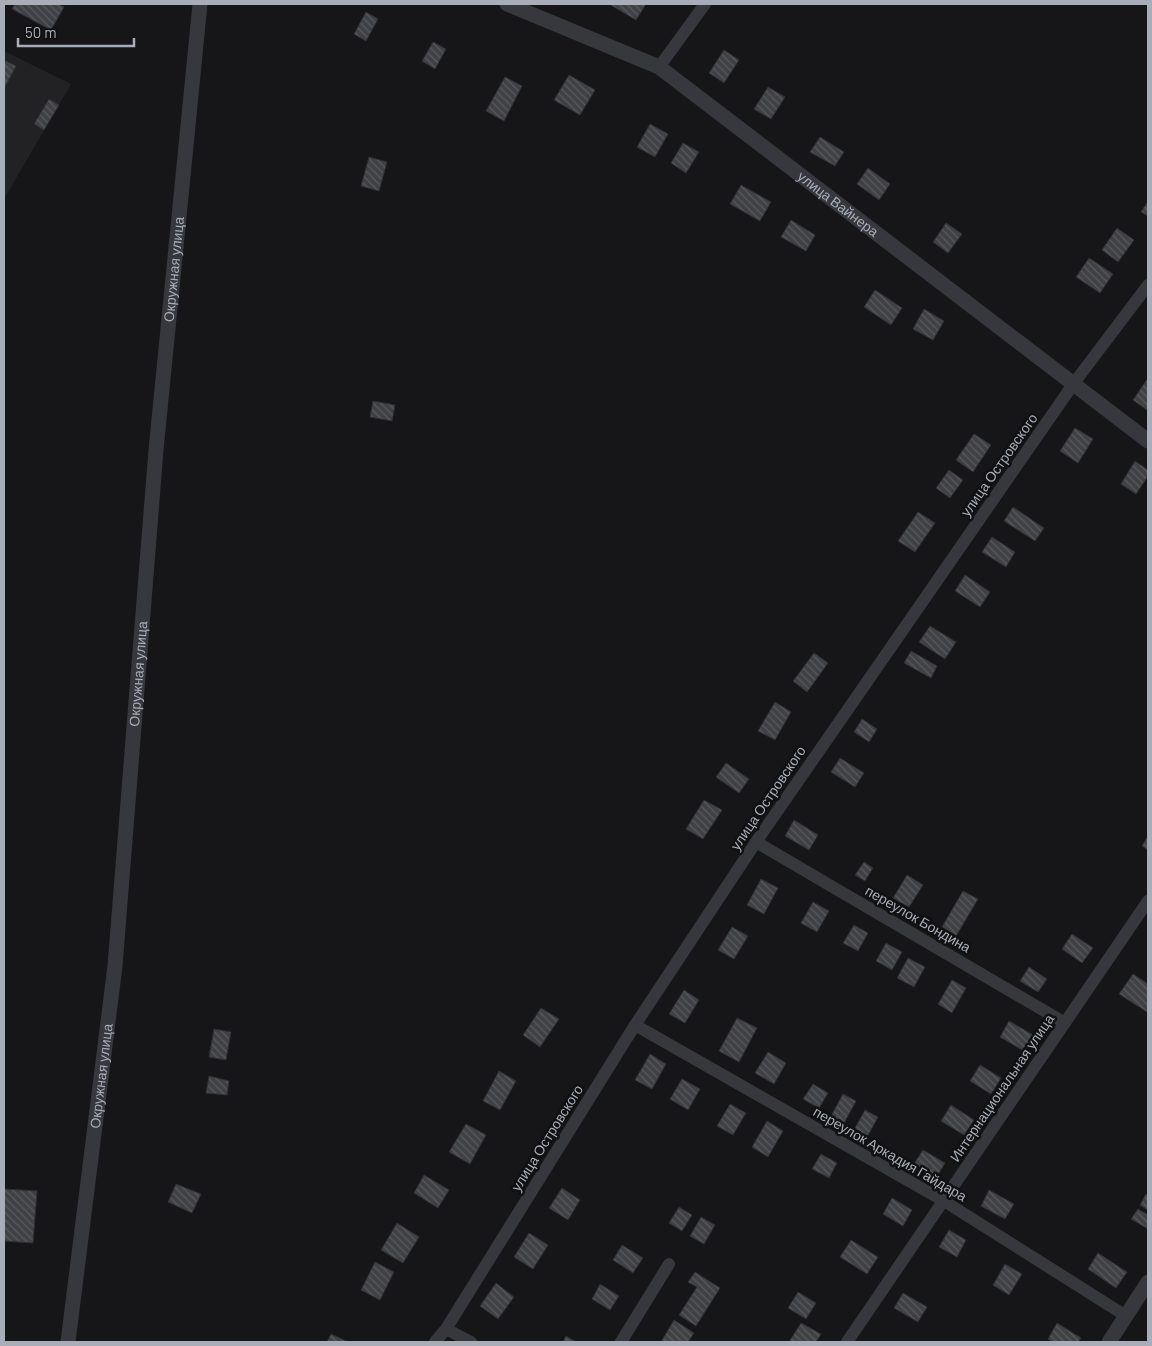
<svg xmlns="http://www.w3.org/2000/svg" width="1152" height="1346" viewBox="0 0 1152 1346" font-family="Barlow,sans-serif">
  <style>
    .built { fill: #222225 }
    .building { fill: url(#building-back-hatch); stroke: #303034 }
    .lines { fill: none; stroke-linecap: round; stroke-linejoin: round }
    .minor { stroke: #37383d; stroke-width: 12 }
    .tertiary { stroke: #37383d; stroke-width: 15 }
    .labels { text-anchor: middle; stroke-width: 5; stroke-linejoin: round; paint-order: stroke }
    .street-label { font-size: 14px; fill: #a8adb8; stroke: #111113 }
  </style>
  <defs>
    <pattern id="building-back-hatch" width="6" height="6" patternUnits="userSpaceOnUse" patternTransform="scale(1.25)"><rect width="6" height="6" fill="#404145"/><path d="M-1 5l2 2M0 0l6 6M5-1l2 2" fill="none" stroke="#595a5e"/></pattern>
  </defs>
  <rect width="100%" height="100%" fill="#161618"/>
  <polygon class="built" points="4,51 71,84 4,199"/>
  <g class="building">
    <polygon points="15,4 58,4 64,7 51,30 12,9"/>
    <polygon points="609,4 646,4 636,20"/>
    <polygon points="366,12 378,19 366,41 354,34"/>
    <polygon points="433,42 446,49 435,69 422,61"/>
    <polygon points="724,50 739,60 724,83 709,73"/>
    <polygon points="4,60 16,66 4,89"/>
    <polygon points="569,75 595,90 580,115 554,100"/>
    <polygon points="505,77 522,86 504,121 486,111"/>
    <polygon points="768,87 785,97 771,119 754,109"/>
    <polygon points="49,99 59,105 44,130 34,124"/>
    <polygon points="650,124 668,134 655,157 637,147"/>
    <polygon points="820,137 844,152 835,166 810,152"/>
    <polygon points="683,143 699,152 686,173 671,163"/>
    <polygon points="369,157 387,162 379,191 361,186"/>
    <polygon points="868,168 890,184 879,200 857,184"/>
    <polygon points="741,185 771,202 760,221 730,204"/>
    <polygon points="1148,201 1148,216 1141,212"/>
    <polygon points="791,220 815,235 806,251 781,237"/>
    <polygon points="946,223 962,234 948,253 933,242"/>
    <polygon points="1117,228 1134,240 1118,262 1102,250"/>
    <polygon points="1089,258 1113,274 1100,293 1076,277"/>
    <polygon points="875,290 902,308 891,325 864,307"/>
    <polygon points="924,309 944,321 933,340 913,329"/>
    <polygon points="1148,378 1148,408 1147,410 1133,400"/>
    <polygon points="373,401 395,405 392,421 370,417"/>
    <polygon points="1075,428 1093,439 1078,463 1060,451"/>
    <polygon points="974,434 991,445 973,472 956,460"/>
    <polygon points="1135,461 1148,470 1148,476 1136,494 1121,484"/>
    <polygon points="949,470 963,480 950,498 936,488"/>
    <polygon points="1013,507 1044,528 1035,541 1004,521"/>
    <polygon points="918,512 935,523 915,552 898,541"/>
    <polygon points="992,537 1015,552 1006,567 982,552"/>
    <polygon points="965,575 990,592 980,607 955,591"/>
    <polygon points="930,626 956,642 945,659 919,642"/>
    <polygon points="911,651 937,666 931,678 904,663"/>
    <polygon points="814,653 828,663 807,692 793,681"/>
    <polygon points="775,702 791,712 775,740 758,731"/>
    <polygon points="862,719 877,729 869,742 854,732"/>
    <polygon points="840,758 864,773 855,787 831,772"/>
    <polygon points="726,763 749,779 739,793 716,777"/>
    <polygon points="704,800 722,810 703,839 686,829"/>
    <polygon points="794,820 818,835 809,850 785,836"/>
    <polygon points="1148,836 1148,850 1142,846"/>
    <polygon points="864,862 873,868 865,881 855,875"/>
    <polygon points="907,875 923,885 909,907 893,898"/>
    <polygon points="761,879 778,888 764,914 747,905"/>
    <polygon points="963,891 978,899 956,936 942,927"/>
    <polygon points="813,902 829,911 817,932 801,923"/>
    <polygon points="854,925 868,933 858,951 843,943"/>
    <polygon points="732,927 748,936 734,959 718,950"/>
    <polygon points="1072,934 1093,948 1082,963 1062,949"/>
    <polygon points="886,943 902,952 892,970 876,961"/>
    <polygon points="908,958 925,967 914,987 897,978"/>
    <polygon points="1029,967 1047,979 1038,992 1020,981"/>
    <polygon points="1133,974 1148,984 1148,1010 1147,1012 1119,994"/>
    <polygon points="952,980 966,988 952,1013 938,1004"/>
    <polygon points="684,990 699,1000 685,1023 669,1014"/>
    <polygon points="541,1008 559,1019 540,1047 523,1035"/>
    <polygon points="737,1018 757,1028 739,1062 719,1051"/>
    <polygon points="1009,1021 1033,1035 1024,1051 1000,1037"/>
    <polygon points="214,1029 231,1032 226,1060 209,1057"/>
    <polygon points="768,1052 786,1063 774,1084 755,1073"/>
    <polygon points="650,1054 666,1064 652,1089 635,1080"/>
    <polygon points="980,1065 1001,1078 991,1094 970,1081"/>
    <polygon points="499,1071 516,1081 500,1110 483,1101"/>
    <polygon points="209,1076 229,1081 227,1095 206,1093"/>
    <polygon points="682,1079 700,1089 688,1110 670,1099"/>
    <polygon points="813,1084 828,1093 819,1108 803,1099"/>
    <polygon points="843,1094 856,1101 843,1125 830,1118"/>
    <polygon points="730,1104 746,1113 733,1135 717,1126"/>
    <polygon points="951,1105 974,1120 964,1135 941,1121"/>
    <polygon points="865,1110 878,1117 866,1139 853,1132"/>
    <polygon points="767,1121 783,1131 768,1157 752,1147"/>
    <polygon points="466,1124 486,1135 470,1164 449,1152"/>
    <polygon points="923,1150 945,1163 936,1178 914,1164"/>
    <polygon points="821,1154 837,1163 829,1178 812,1169"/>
    <polygon points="424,1175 449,1190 438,1208 414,1193"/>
    <polygon points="176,1184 201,1194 192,1213 168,1202"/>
    <polygon points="562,1188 580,1200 568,1220 549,1208"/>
    <polygon points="4,1189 37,1191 33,1243 4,1241"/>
    <polygon points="989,1190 1014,1204 1005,1219 981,1206"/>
    <polygon points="1146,1194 1148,1196 1148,1210 1140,1205"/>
    <polygon points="892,1198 912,1210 903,1226 883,1214"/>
    <polygon points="679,1207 692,1215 682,1231 669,1223"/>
    <polygon points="1138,1209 1148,1215 1148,1229 1131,1219"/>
    <polygon points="701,1217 715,1225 704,1244 690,1236"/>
    <polygon points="397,1223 419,1237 403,1263 381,1250"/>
    <polygon points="949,1230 966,1240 957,1257 939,1247"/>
    <polygon points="529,1233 548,1245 533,1269 514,1257"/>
    <polygon points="851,1240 878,1257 867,1274 840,1257"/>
    <polygon points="622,1245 643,1258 633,1273 613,1260"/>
    <polygon points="1098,1253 1127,1272 1116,1288 1088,1269"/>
    <polygon points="375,1262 394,1272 380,1300 361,1290"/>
    <polygon points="1005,1264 1022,1274 1009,1295 993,1285"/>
    <polygon points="695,1272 720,1288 696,1326 679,1315 697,1287 688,1282"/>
    <polygon points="496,1283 514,1297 498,1319 480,1306"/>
    <polygon points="600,1284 619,1296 610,1310 592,1299"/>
    <polygon points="798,1292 816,1303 806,1319 788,1308"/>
    <polygon points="903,1293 927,1307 918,1322 894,1308"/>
    <polygon points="674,1320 694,1333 688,1342 661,1342"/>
    <polygon points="801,1323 821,1334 816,1342 789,1342"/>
    <polygon points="1057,1323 1081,1338 1078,1342 1053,1342 1048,1339"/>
    <polygon points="331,1334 348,1342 327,1342"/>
    <polygon points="566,1336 576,1342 563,1342"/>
  </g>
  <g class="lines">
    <g class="minor">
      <polyline points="659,67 705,4"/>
      <polyline points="756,842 1065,1023"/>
      <polyline points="635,1025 944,1201 1126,1316"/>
      <polyline points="446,1329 471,1342"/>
      <polyline points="435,1342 446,1329 635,1025 756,842 1074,383 1148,285"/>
      <polyline points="621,1342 669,1264"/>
      <polyline points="847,1342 1148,901"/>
    </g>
    <g class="tertiary">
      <path id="s1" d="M507,4L659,67L1148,441"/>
      <path id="s2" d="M68,1342L115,966L156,450L200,4"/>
      <polyline points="1109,1342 1148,1282"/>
    </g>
  </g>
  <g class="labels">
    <g class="street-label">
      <text dy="5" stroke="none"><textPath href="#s1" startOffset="390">улица Вайнера</textPath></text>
      <text dy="5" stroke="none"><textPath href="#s2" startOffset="1078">Окружная улица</textPath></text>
      <text transform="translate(999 465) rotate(-55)" y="5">улица Островского</text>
      <text dy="5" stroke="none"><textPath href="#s2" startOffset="672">Окружная улица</textPath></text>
      <text transform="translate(768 798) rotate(-56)" y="5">улица Островского</text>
      <text transform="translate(918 919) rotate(30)" y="5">переулок Бондина</text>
      <text dy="5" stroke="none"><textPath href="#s2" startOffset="268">Окружная улица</textPath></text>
      <text transform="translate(1002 1088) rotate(-56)" y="5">Интернациональная улица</text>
      <text transform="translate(547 1138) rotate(-58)" y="5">улица Островского</text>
      <text transform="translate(890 1154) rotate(30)" y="5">переулок Аркадия Гайдара</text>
    </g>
  </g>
  <rect width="1152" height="1346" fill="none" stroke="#a8adb8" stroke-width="10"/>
  <path d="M18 38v8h116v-8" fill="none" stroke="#a8adb8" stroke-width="2.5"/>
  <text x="25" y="38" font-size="15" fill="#a8adb8" stroke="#111113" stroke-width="4" paint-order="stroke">50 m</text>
</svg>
